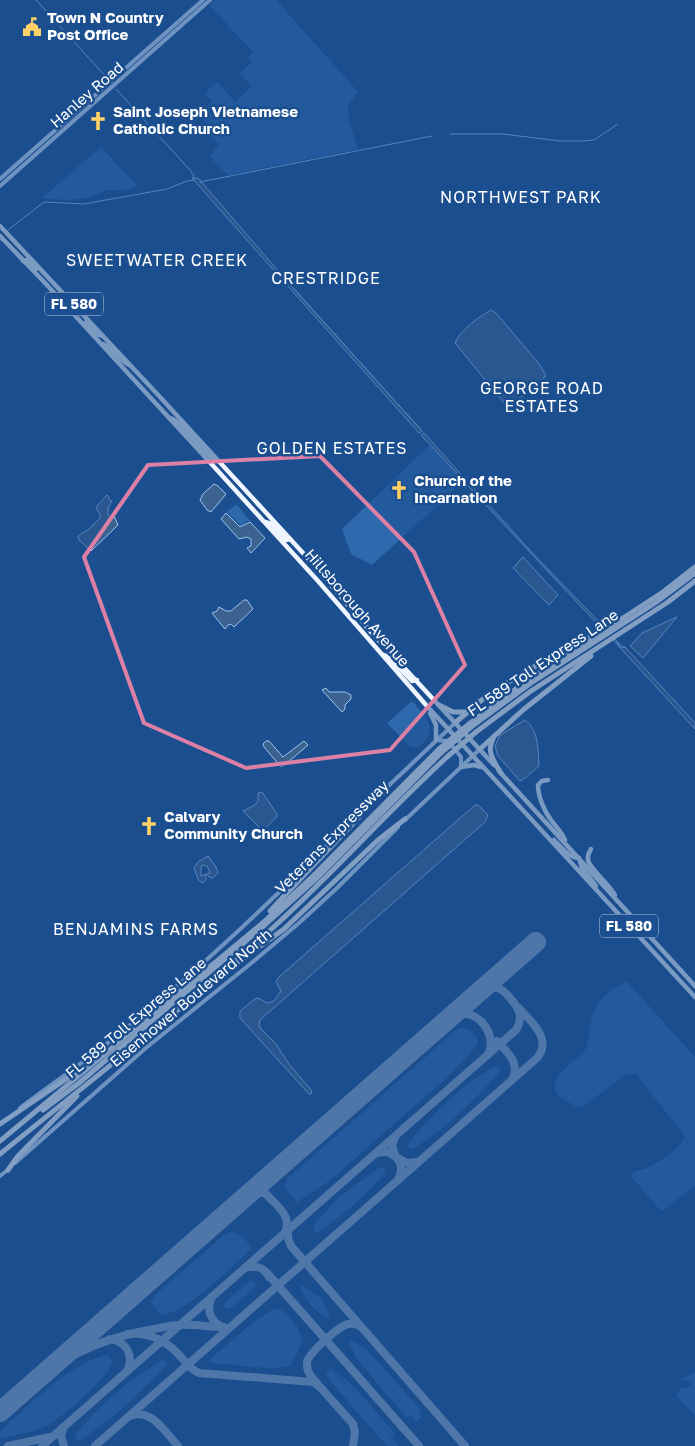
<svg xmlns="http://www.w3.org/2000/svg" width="695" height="1446" viewBox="0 0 695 1446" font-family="'Golos Text',sans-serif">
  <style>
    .green { fill: #2e69ad }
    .water { fill: #3c6290; stroke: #9cc4f0 }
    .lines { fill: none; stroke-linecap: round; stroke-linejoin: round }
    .stream { stroke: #9cc4f0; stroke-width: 1 }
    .taxiway { stroke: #8da7c7; stroke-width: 8 }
    .runway { stroke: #8da7c7; stroke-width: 20 }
    .secondary { stroke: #d6e6fa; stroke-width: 4 }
    .primary { stroke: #f0f6ff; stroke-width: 4.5 }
    .highway { stroke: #fff; stroke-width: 5 }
    .highway-bridge { stroke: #fff; stroke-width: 5 }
    .marked { fill: none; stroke: #dd80a5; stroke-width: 4; stroke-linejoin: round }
    .labels { text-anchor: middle; stroke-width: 5; stroke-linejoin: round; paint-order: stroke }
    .shield { fill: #1b4f8f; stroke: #bbcadd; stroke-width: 1 }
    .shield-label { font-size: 14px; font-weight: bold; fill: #fff }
    .poi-label { font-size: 15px; font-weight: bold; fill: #fff; stroke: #1b4f8f; text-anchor: start }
    .street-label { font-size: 15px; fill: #fff; stroke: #1b4f8f }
    .neighbourhood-label { font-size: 16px; letter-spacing: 1px; fill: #fff; stroke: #1b4f8f }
  </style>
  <rect width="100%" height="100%" fill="#1b4f8f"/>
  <g class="green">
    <path d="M214,0H276L358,92L348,105L349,122L358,149L228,175L210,157L219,144C206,134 196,115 212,101L205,93L217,82L235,102L254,84L251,86L240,73L252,62L248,57L253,52L209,5Z"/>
    <path d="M101,147L136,185L139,184C129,191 119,190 108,190C102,191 96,196 90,197C73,201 58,200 42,198Z"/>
    <polygon points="430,445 464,481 372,565 351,554 342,529"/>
    <polygon points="235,505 237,505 250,521 247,521 241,526 227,512"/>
    <path d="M412,701C422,713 438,725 425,741C421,745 419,746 415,748L410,747L387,723Z"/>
    <path d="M627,982L695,1057V1185L664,1210H660L632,1177V1173C637,1169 642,1171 647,1168C660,1161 680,1150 685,1136L636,1074H627L582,1107C575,1107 568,1102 562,1098C539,1081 578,1060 585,1050C588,1046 589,1037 589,1031C594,1006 602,992 627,982Z"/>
    <path d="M462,1028C470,1029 479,1036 478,1044L451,1074L328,1182L297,1202L285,1188L287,1179L455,1031Z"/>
    <path d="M496,1066L501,1069L500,1072C474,1101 446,1128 413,1149L408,1147L409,1142C433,1114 463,1083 496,1066Z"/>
    <path d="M380,1167L385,1168V1173C365,1196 344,1215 318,1232H315L313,1226L338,1198Z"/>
    <path d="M231,1232C240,1232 248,1241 251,1249C231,1268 189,1310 163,1315L157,1311L151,1302L155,1295L224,1235Z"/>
    <polygon points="250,1281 254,1282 255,1287 232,1308 226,1309 224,1306 226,1301"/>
    <path d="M302,1285L321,1298L330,1316L327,1318C313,1309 306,1302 300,1286Z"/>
    <path d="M275,1308C287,1310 299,1329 303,1340L291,1365C272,1372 235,1364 214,1363L210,1362V1359L255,1321Z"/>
    <polygon points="351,1340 366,1349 422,1411 419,1414 422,1417 416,1422 411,1416 406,1417 356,1358 349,1342"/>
    <path d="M107,1355L113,1361C110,1376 63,1417 48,1425C38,1431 12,1436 0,1438V1431C28,1407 71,1361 107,1355Z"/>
    <path d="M164,1359L167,1364C139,1395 116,1416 81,1440L75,1439L76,1433L101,1406L130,1381Z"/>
    <polygon points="332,1367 359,1392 395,1434 393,1437 373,1415 399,1446 387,1446 337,1389 326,1374 331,1368 371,1413"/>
    <polygon points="695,1373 695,1416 677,1396 680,1388 688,1387 692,1385 690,1382 680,1379"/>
  </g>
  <g class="water">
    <polygon points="192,178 198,178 286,280 284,282"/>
    <polygon points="288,282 422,431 419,433 286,284"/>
    <path d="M491,310L496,313L540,365L546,376L513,405H509L504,403L455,343C460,330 479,317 491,310Z"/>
    <polygon points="424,433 467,481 465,482 421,435"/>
    <polygon points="469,483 538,559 605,628 603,630 467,485"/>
    <polygon points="214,484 218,486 226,494 211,512 207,510 200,500 203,494"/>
    <polygon points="107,495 109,497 109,500 112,501 108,508 108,515 112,518 114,516 118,525 91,551 79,540 78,537 81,534 89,529 101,517 96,507"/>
    <polygon points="226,513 240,527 250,522 265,538 251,553 247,548 251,546 251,539 247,537 239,539 221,519"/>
    <polygon points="523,557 558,595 549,605 513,568"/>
    <polygon points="244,600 247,600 253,609 234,627 231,624 228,625 225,629 212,613 217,611 219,607 226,611 231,611"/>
    <polygon points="677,617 643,658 630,646 642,633"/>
    <polygon points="615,639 621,648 625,647 695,723 695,729 613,640"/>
    <polygon points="326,688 329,692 345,692 351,695 351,699 345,705 345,709 342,712 322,690"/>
    <path d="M525,720C539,730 538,750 539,766L525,778L520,781L498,756L495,746L500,735Z"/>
    <polygon points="266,741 269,741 283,757 304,741 308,745 287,763 281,767 264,747 263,744"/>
    <path d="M262,792L277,814V817C271,821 269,827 262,830L243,811L255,805L258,801V793Z"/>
    <polygon points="475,805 478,805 488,815 485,822 260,1020 259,1025 261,1029 276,1044 289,1064 312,1091 311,1094 309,1094 240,1018 240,1011 255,999 258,998 267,1003 274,1001 281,991 276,981 280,976"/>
    <polygon points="208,856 216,867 218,873 213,878 209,877 207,874 210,873 207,866 202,865 201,868 201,876 206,874 206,880 202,883 198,879 194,868 198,862"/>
  </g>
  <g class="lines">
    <g class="stream">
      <polyline points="36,0 107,78"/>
      <polyline points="116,89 190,170 194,176 193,178"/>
      <polyline points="450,134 503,134 560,141 583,141 594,140 618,124"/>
      <polyline points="200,182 432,136"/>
      <polyline points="8,230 44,202 84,204 167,189 187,181 194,180"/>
      <polyline points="293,288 422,431"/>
      <polyline points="616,641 625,648"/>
    </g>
    <g class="taxiway">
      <path d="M426,1039C435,1031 445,1019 457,1015C477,1008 497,1034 489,1052"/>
      <path d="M497,1041C507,1052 521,1063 512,1080"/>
      <polyline points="395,1137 392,1146 396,1157 407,1163 418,1162"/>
      <path d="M377,1153C394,1148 407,1164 398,1180"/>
      <path d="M228,1213L253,1192L258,1191L266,1194C275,1204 291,1215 286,1229"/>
      <polyline points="288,1227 288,1238 291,1246 465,1446"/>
      <path d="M245,1268C256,1265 264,1267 269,1277"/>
      <polyline points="267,1273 419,1446"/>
      <path d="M212,1297C206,1309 210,1321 222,1327"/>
      <path d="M128,1334C150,1332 167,1341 181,1357C187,1363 191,1370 199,1373L313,1382L320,1387L353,1424L355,1432L353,1446"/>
      <path d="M110,1339C126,1341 135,1356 127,1371"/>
      <path d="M317,1383C311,1377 306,1371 307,1362C309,1353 339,1326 348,1324C353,1323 356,1324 360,1326"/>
      <path d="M22,1394C62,1358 90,1342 144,1331C155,1329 166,1326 178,1325C193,1324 209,1327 224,1327"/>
      <path d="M130,1416C151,1407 166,1433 178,1446"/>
      <polyline points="63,1428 61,1436 64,1446"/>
      <polyline points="8,1446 50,1437"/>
      <path d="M42,1446L516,1030C524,1017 519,1008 510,998C507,994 503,990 498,988C492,987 485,989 479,992"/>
      <path d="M95,1446L537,1058C553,1039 531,1022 519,1008"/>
    </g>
    <polyline class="runway" points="0,1412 536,942"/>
    <g class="secondary">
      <polyline points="0,179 203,0"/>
      <polyline points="0,186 210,0"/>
      <polyline points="436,740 448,741 461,757 461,767"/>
      <polyline points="365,808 456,722"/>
      <polyline points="405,820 480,749"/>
      <path d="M20,1108C49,1086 80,1065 109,1042C195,975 273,899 351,822"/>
      <polyline points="15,1163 147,1047 249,965 299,923 337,888 398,827"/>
      <polyline points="0,1176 10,1168"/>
    </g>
    <g class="primary">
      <polyline points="0,226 160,397 314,565 372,633 494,765"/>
      <polyline points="0,236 46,284 217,470 318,581 426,705 695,997"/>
      <polyline points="23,261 27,260 36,269"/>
      <polyline points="86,322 96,334 103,336"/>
      <path d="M102,344C113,347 118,360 129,365"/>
      <path d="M170,418C180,421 184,432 193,435"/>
      <polyline points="186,436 192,438 214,460"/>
      <polyline points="265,522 272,524 286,540 290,539"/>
      <polyline points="383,655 389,657 412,681 417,680"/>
      <polyline points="430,713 436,725 436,740"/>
      <polyline points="461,767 474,765 481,767"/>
      <polyline points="499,771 695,986"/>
      <path d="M548,780L542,781L538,785C538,796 544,811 551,820C556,827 562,832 565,840"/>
      <path d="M554,840C561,847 569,858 579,858"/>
      <path d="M591,849C589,853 587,855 588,860C590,869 609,884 615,895"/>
      <polyline points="579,858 582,868 596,886"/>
    </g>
    <g class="highway">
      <polyline points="439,705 453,712 467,712"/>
      <polyline points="456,722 490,693 534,667 590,637"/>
      <polyline points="469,724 528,680 663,592 695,567"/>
      <polyline points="471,727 531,683 655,603 695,573"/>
      <polyline points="476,732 531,691 668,602 695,581"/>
      <path d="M493,739C486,751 494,762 501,773"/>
      <polyline points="480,749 523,710 591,656"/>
      <polyline points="270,911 360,816 366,807"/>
      <polyline points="230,968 284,929 378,840 405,819"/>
      <polyline points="43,1110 79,1083 267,923 316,879 442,752"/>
      <polyline points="0,1124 97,1058"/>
      <polyline points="0,1141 265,921 313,876 439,749"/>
      <path d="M0,1154C93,1079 188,1005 277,924C335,871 388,811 447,757"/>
      <polyline points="8,1170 18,1156 77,1096"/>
    </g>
    <g class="highway-bridge">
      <polyline points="439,749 469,724"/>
      <polyline points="442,752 471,727"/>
      <polyline points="447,757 476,732"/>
    </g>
  </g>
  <path d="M0 0H695V1446H0ZM320,456L414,552L465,665L390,750L246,768L144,723L84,557L148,465Z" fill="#1b4f8f" fill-opacity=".55" fill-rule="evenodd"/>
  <path class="marked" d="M320,456L414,552L465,665L390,750L246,768L144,723L84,557L148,465Z"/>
  <defs>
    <g id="civic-bare" transform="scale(1.5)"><path d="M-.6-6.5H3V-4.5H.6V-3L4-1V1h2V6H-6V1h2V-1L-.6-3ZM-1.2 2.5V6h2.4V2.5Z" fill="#ffd166" stroke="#1b4f8f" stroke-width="2.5" paint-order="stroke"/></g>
    <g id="church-bare" transform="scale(1.5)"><path d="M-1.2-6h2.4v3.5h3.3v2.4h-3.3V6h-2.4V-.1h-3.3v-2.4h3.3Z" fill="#ffd166" stroke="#1b4f8f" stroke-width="2.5" paint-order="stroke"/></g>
  </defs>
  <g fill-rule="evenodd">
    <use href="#civic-bare" x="32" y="27"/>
    <use href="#church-bare" x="98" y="121"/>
    <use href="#church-bare" x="399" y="490"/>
    <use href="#church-bare" x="149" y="826"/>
  </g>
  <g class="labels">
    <g class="shield">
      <rect x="45" y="292.5" width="58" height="23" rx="4"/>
      <rect x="600" y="914.5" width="58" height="23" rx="4"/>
    </g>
    <g class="shield-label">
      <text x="74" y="309">FL 580</text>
      <text x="629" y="931">FL 580</text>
    </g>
    <g class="poi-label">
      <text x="47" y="23">Town N Country<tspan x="47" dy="17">Post Office</tspan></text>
      <text x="113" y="117">Saint Joseph Vietnamese<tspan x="113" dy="17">Catholic Church</tspan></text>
      <text x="414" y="486">Church of the<tspan x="414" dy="17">Incarnation</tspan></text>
      <text x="164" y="822">Calvary<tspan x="164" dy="17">Community Church</tspan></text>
    </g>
    <g class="street-label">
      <text transform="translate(87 95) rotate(-41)" y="5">Hanley Road</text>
      <text transform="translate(357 608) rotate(49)" y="5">Hillsborough Avenue</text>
      <text transform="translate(543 663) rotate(-34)" y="5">FL 589 Toll Express Lane</text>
      <text transform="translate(332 837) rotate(-45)" y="5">Veterans Expressway</text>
      <text transform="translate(191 998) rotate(-40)" y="5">Eisenhower Boulevard North</text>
      <text transform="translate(136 1018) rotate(-40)" y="5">FL 589 Toll Express Lane</text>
    </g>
    <g class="neighbourhood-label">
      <text x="521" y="203">NORTHWEST PARK</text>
      <text x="157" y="266">SWEETWATER CREEK</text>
      <text x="326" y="284">CRESTRIDGE</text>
      <text x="542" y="394">GEORGE ROAD<tspan x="542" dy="18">ESTATES</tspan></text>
      <text x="332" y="454">GOLDEN ESTATES</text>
      <text x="136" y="935">BENJAMINS FARMS</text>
    </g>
  </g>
</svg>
